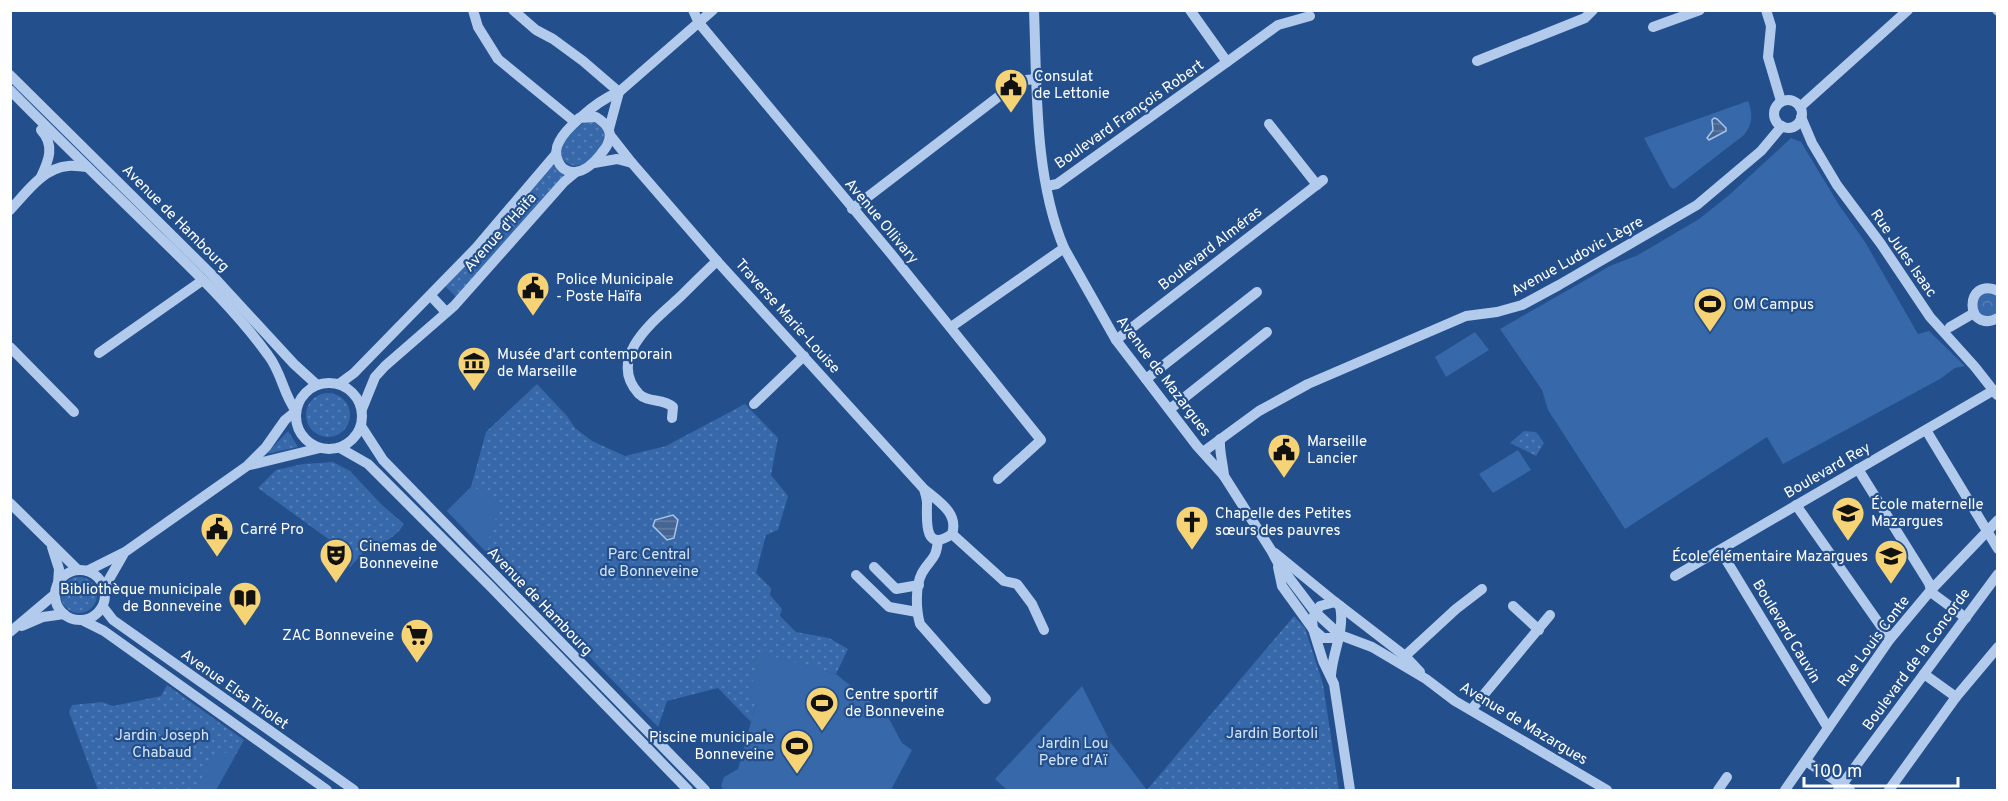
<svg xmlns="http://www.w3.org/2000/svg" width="2008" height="801" viewBox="0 0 2008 801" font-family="Overpass,sans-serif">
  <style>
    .grass { fill: url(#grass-dots) }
    .forest { fill: url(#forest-crowns) }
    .garden { fill: #3768a9 }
    .water { fill: url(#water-rules); stroke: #a6c5ec; stroke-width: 1.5 }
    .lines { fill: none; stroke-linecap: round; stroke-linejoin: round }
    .minor { stroke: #b2caeb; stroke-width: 10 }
    .labels { text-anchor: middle; stroke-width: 4.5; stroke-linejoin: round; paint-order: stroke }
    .poi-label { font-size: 15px; fill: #fff; stroke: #234f8c; text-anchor: start }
    .street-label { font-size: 15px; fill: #fff; stroke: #234f8c }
    .park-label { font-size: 15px; fill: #d6e5f8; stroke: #234f8c }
  </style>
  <defs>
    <pattern id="grass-dots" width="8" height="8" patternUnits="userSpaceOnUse" patternTransform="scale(1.5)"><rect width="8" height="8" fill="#3768a9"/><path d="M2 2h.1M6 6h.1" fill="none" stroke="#557fb6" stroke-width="1.8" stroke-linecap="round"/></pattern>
    <pattern id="forest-crowns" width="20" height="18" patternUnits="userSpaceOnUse" patternTransform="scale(1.5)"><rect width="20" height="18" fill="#3768a9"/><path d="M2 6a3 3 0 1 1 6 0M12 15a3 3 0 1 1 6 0" fill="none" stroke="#557fb6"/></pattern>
    <pattern id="water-rules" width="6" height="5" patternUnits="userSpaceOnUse" patternTransform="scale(1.5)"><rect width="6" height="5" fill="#476592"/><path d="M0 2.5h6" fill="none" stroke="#637ca2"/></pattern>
  </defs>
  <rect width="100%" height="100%" fill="#234f8c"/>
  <g class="grass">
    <path d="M587,121C629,124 582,187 562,158C558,143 574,128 587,121Z"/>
    <polygon points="551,166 556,166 564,174 562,178 456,297 445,286"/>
    <polygon points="537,384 567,416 575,428 592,441 625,456 666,446 745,404 778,438 771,475 788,496 778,530 766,535 756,573 771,588 770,595 782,609 780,616 796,632 829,638 848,649 836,674 761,654 756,704 751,722 718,688 667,701 658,727 447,511 471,487 486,432"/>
    <circle cx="328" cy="415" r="22"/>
    <polygon points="288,431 298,447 266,454"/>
    <polygon points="1524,431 1536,432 1544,443 1536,456 1510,443"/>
    <path d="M333,462L350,471L381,504L404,524C392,543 380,541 364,552C359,556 355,562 350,567L338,558L336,549L338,546L258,488L276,470L303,464Z"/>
    <circle cx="79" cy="595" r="18"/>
    <polygon points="1294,616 1305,628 1323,684 1339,790 1147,790"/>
    <polygon points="167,685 244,740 216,790 98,790 69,712 72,705 102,702 113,706 161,696"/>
  </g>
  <polygon class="forest" points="1983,292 1997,296 1996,314 1985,316 1978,312 1976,301"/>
  <g class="garden">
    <path d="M1748,101C1753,113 1753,124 1744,135L1674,189L1670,187L1644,138Z"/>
    <polygon points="1791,138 1801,142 1839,205 1865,242 1918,334 1929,331 1965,366 1955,368 1940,379 1783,464 1767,437 1625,529 1548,410 1542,390 1500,329 1610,266 1638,255 1699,219 1728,196"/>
    <polygon points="1475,332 1489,350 1446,377 1435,357"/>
    <polygon points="1518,450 1531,470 1493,493 1479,474"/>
    <polygon points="471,487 481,490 499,508 485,551 447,511"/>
    <polygon points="761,653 836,674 887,715 902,743 912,750 891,790 724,790 721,786 724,777 738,769 756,704 749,693"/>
    <polygon points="1082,686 1111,743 1147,790 1007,790 995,779"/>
    <polygon points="219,749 234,758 216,790 195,790"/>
  </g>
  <g class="water">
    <polygon points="1714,118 1717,119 1726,128 1726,131 1709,140 1707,138 1713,130 1712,120"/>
    <polygon points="673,515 678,520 674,538 667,540 653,526 655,520"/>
  </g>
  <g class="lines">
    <g class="minor">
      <polyline points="473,10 478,27 498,59 575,122"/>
      <polyline points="513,10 536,30 553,39 583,61 619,92"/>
      <polyline points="693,10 699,23 892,255 1041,440 998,479"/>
      <path d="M1034,10C1037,87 1034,177 1064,248L1116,340L1197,446L1224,476L1271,550L1278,563L1315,612L1340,635L1372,647L1426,679L1455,701L1607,790"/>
      <polyline points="1766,10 1771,26 1768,57 1781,101"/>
      <polyline points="1997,10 1998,11"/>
      <polyline points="1653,27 1700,10"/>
      <polyline points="1477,61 1585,18 1593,10"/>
      <polyline points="1227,62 1278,25 1310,16"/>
      <polyline points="10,75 211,274 294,364 317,385"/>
      <path d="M10,90C56,137 103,182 150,228C191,268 234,308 268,355C282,373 283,394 296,411"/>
      <circle cx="1788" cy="114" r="14"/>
      <polyline points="1800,107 1908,10"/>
      <polyline points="1801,117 1812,143 1837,185 1881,244 1930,317 1975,367 1997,395"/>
      <path d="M579,118L596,117C606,123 613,131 608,143C607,147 603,151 601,154C594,163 586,171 575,172C559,173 552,154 559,142C563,133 573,124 580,118C592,107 604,98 619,92L713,10"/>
      <polyline points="1269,124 1317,185"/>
      <polyline points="609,129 619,92"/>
      <path d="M610,135L632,163L717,261L924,489C925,493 927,498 927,503C927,519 923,554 952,534C959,513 938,501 924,489"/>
      <polyline points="594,163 617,159 632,163"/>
      <path d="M41,177C49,160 55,145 41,130"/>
      <polyline points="1047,186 1057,184 1227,62 1190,10"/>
      <polyline points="852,209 1015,84 1026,80 1036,79"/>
      <path d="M10,210C26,193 43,168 68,166C74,165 81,167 87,167"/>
      <path d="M1998,291C1964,275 1964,335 1998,318"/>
      <polyline points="431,296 446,312"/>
      <polyline points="951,327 1064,248"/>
      <polyline points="1950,327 1974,313"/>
      <polyline points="1116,340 1323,180"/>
      <polyline points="10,347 74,412"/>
      <polyline points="99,353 203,280"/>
      <polyline points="1146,379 1257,292"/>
      <circle cx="329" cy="416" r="33"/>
      <polyline points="339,384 354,373 476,248 556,154"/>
      <polyline points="754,404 804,356"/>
      <polyline points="362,409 375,377 385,366 454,306 564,182 576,172"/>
      <polyline points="1170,409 1267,332"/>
      <path d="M672,418L673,407C663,398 648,403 639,394C605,357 656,319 681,296C693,284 705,272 717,261"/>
      <polyline points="361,426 383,460 705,790"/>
      <polyline points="1926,430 1998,549"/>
      <path d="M1220,439C1219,451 1223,463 1224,476"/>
      <polyline points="340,448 368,464 491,587 688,790"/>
      <polyline points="1203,452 1259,411 1308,384 1466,316 1497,312 1522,305 1559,285 1697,205 1761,151 1782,126"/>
      <polyline points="250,465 320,448"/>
      <polyline points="1858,469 1929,583 1932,593 1966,618"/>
      <polyline points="10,503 78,570"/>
      <polyline points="1796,505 1890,639"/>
      <polyline points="952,534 1004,581 1017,584 1032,604 1044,630"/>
      <path d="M938,540C936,561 931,557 922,573C915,586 916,610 920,624L986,699"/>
      <polyline points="52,547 59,569 58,583"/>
      <polyline points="1720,550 1828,728"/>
      <polyline points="1275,553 1335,602 1405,656 1420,672"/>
      <polyline points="874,567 896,589 919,585"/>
      <polyline points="1278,567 1282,586 1313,629 1323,638 1332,638 1340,635"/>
      <circle cx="80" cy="595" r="25"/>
      <polyline points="87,571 125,552 247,466 266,447 285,420 296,411"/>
      <polyline points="856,575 889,607 917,612"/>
      <polyline points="1675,576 1994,390"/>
      <polyline points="104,588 123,555"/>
      <polyline points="1335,602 1320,606 1312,619 1313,629 1323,661 1334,684 1350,790"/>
      <polyline points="1513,606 1539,630"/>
      <polyline points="103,607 113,620 354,790"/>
      <polyline points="82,620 104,631 327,790"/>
      <polyline points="22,626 43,617 64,614"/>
      <polyline points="10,632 55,594"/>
      <polyline points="1405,656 1456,609 1482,589"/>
      <polyline points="1924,674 1956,697"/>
      <path d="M1331,675C1333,651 1345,630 1340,606"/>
      <polyline points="1471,710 1550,615"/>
      <polyline points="1806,761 1850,790"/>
      <polyline points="1718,790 1727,777"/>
      <polyline points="1785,790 1890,639 1931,590 1998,520"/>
      <polyline points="1838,790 1998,574"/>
      <polyline points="1889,790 1956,697 1998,647"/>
    </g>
  </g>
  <defs>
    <g id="civic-pin" transform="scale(1.725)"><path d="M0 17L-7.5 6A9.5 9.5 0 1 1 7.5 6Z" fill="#f6d375" stroke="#234f8c"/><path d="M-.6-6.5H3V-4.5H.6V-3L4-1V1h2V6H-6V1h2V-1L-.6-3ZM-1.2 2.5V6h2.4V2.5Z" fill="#111"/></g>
    <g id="stadium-pin" transform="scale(1.725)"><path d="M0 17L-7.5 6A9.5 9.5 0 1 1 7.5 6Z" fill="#f6d375" stroke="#234f8c"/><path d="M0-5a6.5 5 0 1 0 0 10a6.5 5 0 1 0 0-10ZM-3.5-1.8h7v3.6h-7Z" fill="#111"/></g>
    <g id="museum-pin" transform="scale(1.725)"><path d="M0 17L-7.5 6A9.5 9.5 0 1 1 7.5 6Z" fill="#f6d375" stroke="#234f8c"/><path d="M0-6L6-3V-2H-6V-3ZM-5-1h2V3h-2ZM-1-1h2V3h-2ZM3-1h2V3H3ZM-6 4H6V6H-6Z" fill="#111"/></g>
    <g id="school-pin" transform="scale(1.725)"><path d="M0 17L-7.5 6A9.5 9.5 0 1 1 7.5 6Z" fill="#f6d375" stroke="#234f8c"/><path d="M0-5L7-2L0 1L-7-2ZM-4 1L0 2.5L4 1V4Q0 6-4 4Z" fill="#111"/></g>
    <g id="church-pin" transform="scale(1.725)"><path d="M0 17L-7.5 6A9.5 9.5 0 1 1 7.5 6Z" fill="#f6d375" stroke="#234f8c"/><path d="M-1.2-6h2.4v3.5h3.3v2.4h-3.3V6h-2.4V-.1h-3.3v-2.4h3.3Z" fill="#111"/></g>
    <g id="theatre-pin" transform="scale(1.725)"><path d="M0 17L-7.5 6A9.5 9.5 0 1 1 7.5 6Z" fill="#f6d375" stroke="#234f8c"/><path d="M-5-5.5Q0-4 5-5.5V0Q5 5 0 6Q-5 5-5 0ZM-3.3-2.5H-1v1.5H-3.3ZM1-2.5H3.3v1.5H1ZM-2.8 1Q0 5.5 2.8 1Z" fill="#111"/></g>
    <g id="library-pin" transform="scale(1.725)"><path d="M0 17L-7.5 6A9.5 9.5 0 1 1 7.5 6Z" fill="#f6d375" stroke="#234f8c"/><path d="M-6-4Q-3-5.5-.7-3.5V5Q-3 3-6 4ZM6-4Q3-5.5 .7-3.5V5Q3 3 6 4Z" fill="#111"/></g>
    <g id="supermarket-pin" transform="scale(1.725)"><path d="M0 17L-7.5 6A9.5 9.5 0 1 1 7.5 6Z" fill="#f6d375" stroke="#234f8c"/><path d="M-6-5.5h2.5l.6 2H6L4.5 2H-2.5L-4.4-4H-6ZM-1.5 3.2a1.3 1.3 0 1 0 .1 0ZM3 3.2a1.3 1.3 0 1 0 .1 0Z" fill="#111"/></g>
  </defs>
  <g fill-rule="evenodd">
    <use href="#civic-pin" x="1011" y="85"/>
    <use href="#civic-pin" x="533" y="288"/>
    <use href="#stadium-pin" x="1710" y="304"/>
    <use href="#museum-pin" x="474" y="363"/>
    <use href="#civic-pin" x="1284" y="450"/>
    <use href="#school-pin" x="1848" y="513"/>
    <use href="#church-pin" x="1192" y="522"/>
    <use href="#civic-pin" x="217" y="529"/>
    <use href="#theatre-pin" x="336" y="555"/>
    <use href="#school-pin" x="1891" y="556"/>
    <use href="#library-pin" x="245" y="598"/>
    <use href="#supermarket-pin" x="417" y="635"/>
    <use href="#stadium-pin" x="822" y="703"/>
    <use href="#stadium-pin" x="797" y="746"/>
  </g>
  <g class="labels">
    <g class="poi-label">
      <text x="1034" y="81">Consulat<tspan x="1034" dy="17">de Lettonie</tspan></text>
      <text x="556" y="284">Police Municipale<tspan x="556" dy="17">- Poste Haïfa</tspan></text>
      <text x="1733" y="309">OM Campus</text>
      <text x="497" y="359">Musée d'art contemporain<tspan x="497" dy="17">de Marseille</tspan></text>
      <text x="1307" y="446">Marseille<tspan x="1307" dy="17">Lancier</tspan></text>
      <text x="1871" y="509">École maternelle<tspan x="1871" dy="17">Mazargues</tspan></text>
      <text x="1215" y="518">Chapelle des Petites<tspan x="1215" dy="17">sœurs des pauvres</tspan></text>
      <text x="240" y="534">Carré Pro</text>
      <text x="359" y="551">Cinemas de<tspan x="359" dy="17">Bonneveine</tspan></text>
      <text x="1868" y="561" text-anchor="end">École élémentaire Mazargues</text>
      <text x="222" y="594" text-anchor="end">Bibliothèque municipale<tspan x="222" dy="17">de Bonneveine</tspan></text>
      <text x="394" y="640" text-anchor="end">ZAC Bonneveine</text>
      <text x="845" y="699">Centre sportif<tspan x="845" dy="17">de Bonneveine</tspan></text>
      <text x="774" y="742" text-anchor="end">Piscine municipale<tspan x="774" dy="17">Bonneveine</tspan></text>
    </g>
    <g class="street-label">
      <text transform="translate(1129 114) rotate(-35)" y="5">Boulevard François Robert</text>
      <text transform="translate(176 218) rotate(45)" y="5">Avenue de Hambourg</text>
      <text transform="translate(882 221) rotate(50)" y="5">Avenue Ollivary</text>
      <text transform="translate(500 232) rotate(-48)" y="5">Avenue d'Haïfa</text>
      <text transform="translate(1210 248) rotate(-38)" y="5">Boulevard Alméras</text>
      <text transform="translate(1904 253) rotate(55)" y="5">Rue Jules Isaac</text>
      <text transform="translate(1577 256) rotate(-29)" y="5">Avenue Ludovic Lègre</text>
      <text transform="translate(788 316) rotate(48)" y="5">Traverse Marie-Louise</text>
      <text transform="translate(1164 376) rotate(53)" y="5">Avenue de Mazargues</text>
      <text transform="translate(1827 470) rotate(-30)" y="5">Boulevard Rey</text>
      <text transform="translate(540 601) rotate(46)" y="5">Avenue de Hambourg</text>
      <text transform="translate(1787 631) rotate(59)" y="5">Boulevard Cauvin</text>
      <text transform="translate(1873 641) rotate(-53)" y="5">Rue Louis Conte</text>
      <text transform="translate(1916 659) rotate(-54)" y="5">Boulevard de la Concorde</text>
      <text transform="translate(235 689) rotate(35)" y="5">Avenue Elsa Triolet</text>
      <text transform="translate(1524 723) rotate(31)" y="5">Avenue de Mazargues</text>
    </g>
    <g class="park-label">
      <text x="649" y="559">Parc Central<tspan x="649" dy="17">de Bonneveine</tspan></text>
      <text x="1272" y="738">Jardin Bortoli</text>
      <text x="162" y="740">Jardin Joseph<tspan x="162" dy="17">Chabaud</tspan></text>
      <text x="1073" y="748">Jardin Lou<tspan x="1073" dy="17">Pebre d'Aï</tspan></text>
    </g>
  </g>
  <rect width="2008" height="801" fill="none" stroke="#ffffff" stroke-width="24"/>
  <path d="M1804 777v9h154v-9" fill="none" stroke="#ffffff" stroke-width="3"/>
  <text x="1813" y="777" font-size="18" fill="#ffffff" stroke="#234f8c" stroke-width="4.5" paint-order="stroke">100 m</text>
</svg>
